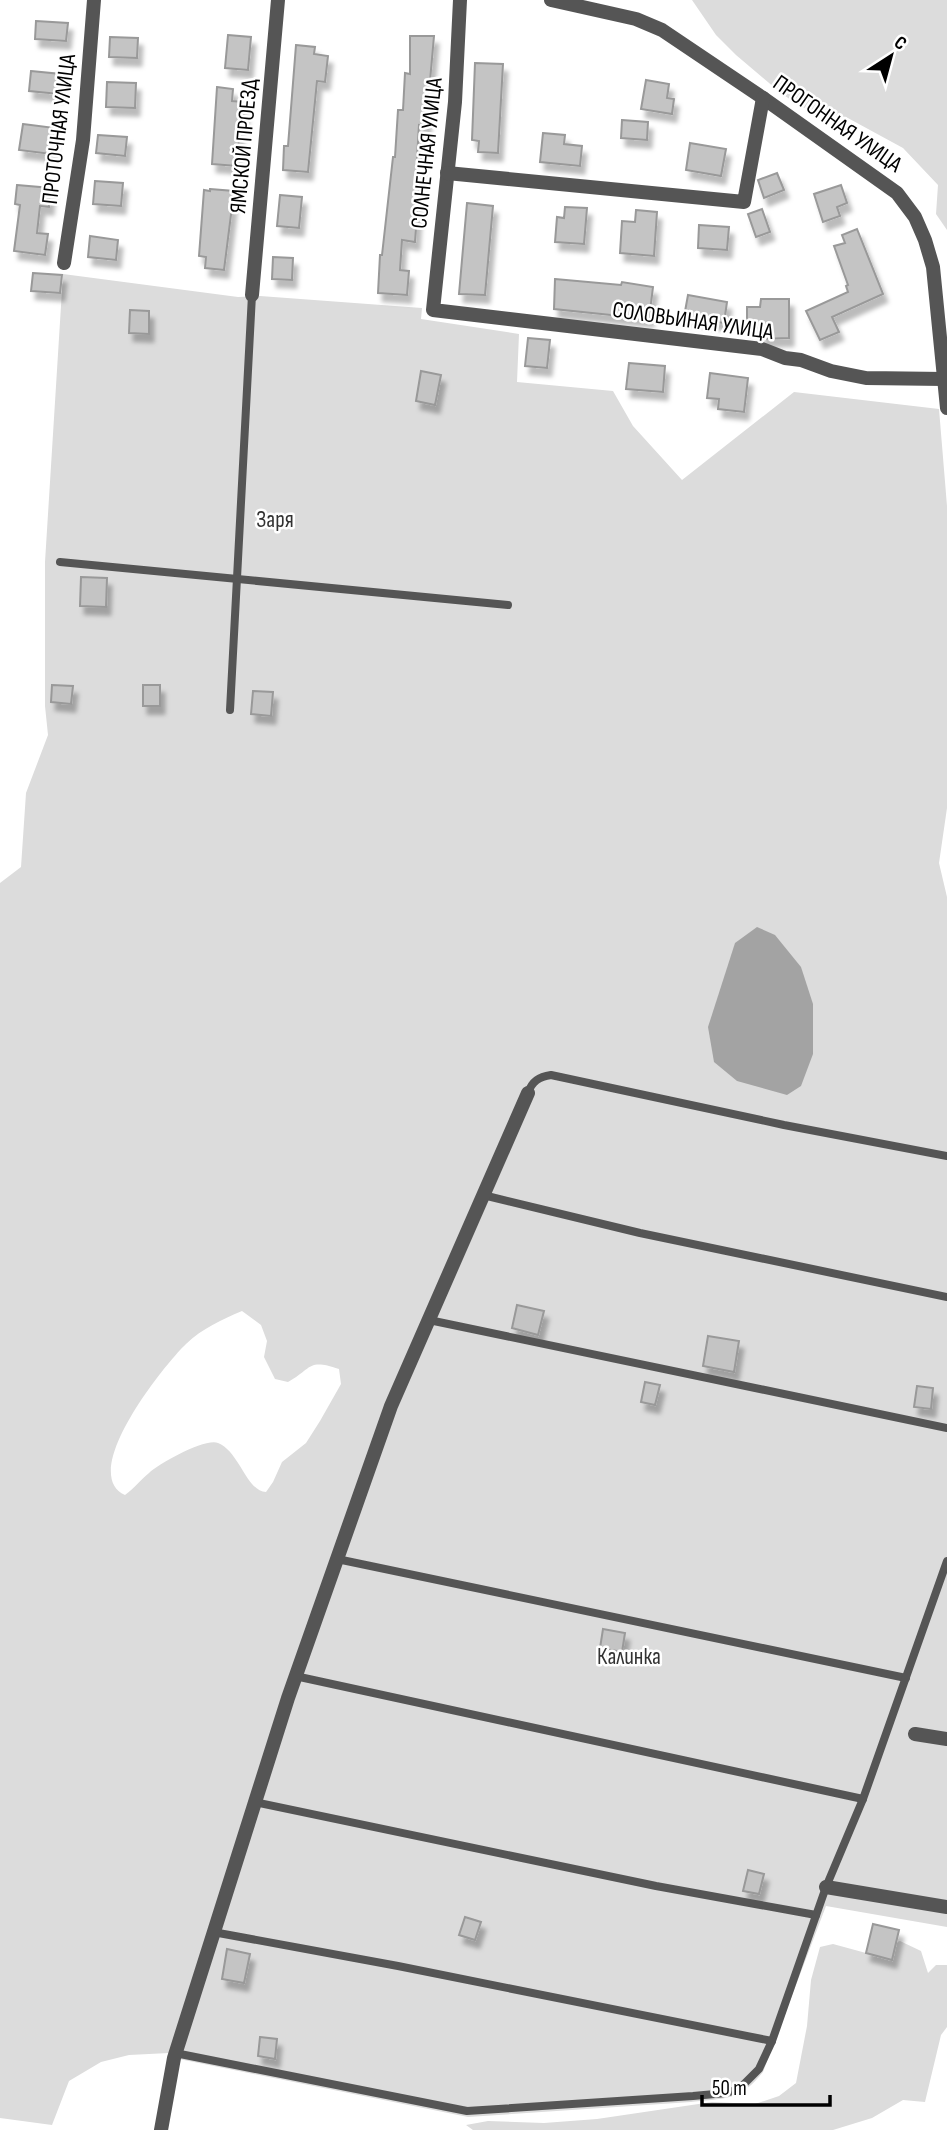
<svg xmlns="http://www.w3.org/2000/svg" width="947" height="2130" viewBox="0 0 947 2130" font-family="'Sofia Sans Condensed',sans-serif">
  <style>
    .green { fill: #dcdcdc; fill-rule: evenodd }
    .water { fill: #a3a3a3 }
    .building { fill: #c4c4c4; stroke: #999; stroke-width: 2; filter: url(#shadow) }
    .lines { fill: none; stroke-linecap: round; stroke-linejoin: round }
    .lane { stroke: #555; stroke-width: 8 }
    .street { stroke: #555; stroke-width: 14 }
    .labels { text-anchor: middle; stroke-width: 5; stroke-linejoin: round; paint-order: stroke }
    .street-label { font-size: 23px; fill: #000; stroke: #fff }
    .park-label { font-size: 23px; fill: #333; stroke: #fff }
  </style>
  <defs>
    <filter id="shadow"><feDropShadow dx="4.5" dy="8" stdDeviation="2" flood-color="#0004"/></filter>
  </defs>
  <rect width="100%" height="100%" fill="#fff"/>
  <g class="green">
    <polygon points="692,0 947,0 947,230 936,214 938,185 903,148 846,117 822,114 802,107 782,94 736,55 716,35"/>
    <path d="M63,274L238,297L260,296L422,308L421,319L519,334L517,382L613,391L633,426L682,480L794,392L939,409L947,506V808L939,863L947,897V1927L826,1906L763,2072C740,2101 726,2098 691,2102L468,2117L174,2058L169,2053L129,2055L101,2062L69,2081L52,2125L0,2118V883L21,867L26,793L48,735L45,706V562ZM242,1311L261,1325L267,1341L264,1357L275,1379L288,1382C312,1369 307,1358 339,1369L341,1384L320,1421L306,1443L282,1462L273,1482L266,1492C246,1491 240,1452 218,1443C205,1438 160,1463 149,1473C140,1480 135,1488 125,1495C77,1473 165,1364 186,1344C203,1328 221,1320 242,1311Z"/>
    <polygon points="900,1941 921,1951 928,1973 936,1965 947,1965 947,2027 941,2035 925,2102 903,2100 872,2118 833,2130 473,2130 466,2125 488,2121 544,2123 597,2119 712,2102 755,2104 779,2096 796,2083 807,2026 811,1980 820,1947 833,1944 866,1953"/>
  </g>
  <polygon class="water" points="757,927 775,935 801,967 813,1004 813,1054 801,1086 787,1095 737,1081 714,1062 708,1027 735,943"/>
  <g class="building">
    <polygon points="36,21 68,23 66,41 35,39"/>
    <polygon points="228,35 251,37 248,70 225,68"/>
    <polygon points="410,36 434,36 426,126 419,125 417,159 421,159 415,242 402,240 400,270 409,271 407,295 378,293 380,255 382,255 393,157 395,157 398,110 403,110 405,73 410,74"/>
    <polygon points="110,37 138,38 137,58 109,57"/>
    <polygon points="296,45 315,47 314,54 328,56 325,82 317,81 308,172 283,170 284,146 288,146"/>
    <polygon points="475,63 503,64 498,153 478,152 479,141 472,140"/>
    <polygon points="31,71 61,74 59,94 29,91"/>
    <polygon points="646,80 669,84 667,98 674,99 672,114 641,109"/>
    <polygon points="107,82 136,83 135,108 106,107"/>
    <polygon points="217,87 233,89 232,101 245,102 243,125 240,125 237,166 212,164"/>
    <polygon points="622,120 648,122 647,140 621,138"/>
    <polygon points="23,124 55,128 51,154 19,150"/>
    <polygon points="543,133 565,135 564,144 582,146 580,166 540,162"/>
    <polygon points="98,135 127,137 125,156 96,153"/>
    <polygon points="690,143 726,149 721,176 686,170"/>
    <polygon points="777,173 784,190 764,198 758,180"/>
    <polygon points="95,181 123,183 121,206 93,204"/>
    <polygon points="17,185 51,188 49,207 40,206 37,233 48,234 45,255 14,251 20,205 15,204"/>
    <polygon points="841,185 847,203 837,207 840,216 823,222 814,194"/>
    <polygon points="210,189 234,191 224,270 205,268 206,257 199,256 204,190 210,191"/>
    <polygon points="280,195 302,197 299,228 277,226"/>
    <polygon points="467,203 493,206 485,295 459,294"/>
    <polygon points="565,207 587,208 584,244 555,242 557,217 564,218"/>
    <polygon points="762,209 770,232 756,237 748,214"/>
    <polygon points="636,210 657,212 654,256 620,253 622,221 635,222"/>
    <polygon points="699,225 729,227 727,250 698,248"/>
    <polygon points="857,229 883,294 832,317 839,332 820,340 806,311 848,292 846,286 848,285 834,246 845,243 842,235"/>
    <polygon points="90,236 118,240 116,260 88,257"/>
    <polygon points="273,257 293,258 292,280 272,279"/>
    <polygon points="33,273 62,275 60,293 31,291"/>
    <polygon points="555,279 621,285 622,282 653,287 649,319 554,309"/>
    <polygon points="688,295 727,302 724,323 684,317"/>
    <polygon points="761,299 789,299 789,338 761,339 761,328 747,328 747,307 760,307"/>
    <polygon points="130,310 149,311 149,334 129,333"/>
    <polygon points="528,338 550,340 547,368 525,366"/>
    <polygon points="629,363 665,366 663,392 626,389"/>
    <polygon points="421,371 441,375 435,405 416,401"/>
    <polygon points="710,373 748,378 744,412 718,409 719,399 707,398"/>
    <polygon points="81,577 107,578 106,607 80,606"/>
    <polygon points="52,685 73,686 71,704 51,702"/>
    <rect x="143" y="685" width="17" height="21"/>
    <polygon points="253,691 273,692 271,716 251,714"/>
    <polygon points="517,1305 544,1311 538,1335 512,1328"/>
    <polygon points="708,1336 739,1341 734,1372 703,1366"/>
    <polygon points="645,1382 660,1385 655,1405 641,1402"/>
    <polygon points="917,1386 933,1388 931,1409 914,1407"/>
    <polygon points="603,1629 625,1633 622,1652 600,1648"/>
    <polygon points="748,1870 764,1874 759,1894 743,1891"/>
    <polygon points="465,1917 481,1922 475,1940 459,1935"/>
    <polygon points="873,1924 899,1930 892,1960 866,1953"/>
    <polygon points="227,1949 250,1954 244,1983 222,1979"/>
    <polygon points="260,2037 277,2039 275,2059 258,2056"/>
  </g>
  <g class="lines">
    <g class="lane">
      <polyline points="60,562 508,605"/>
      <polyline points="230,710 252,295"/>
      <path d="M528,1093C532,1081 539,1077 551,1075L784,1125L947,1156"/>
      <polyline points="483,1195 640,1233 947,1297"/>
      <polyline points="429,1320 947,1428"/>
      <polyline points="337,1559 906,1678"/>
      <polyline points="295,1676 863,1799"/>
      <polyline points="254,1802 656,1886 816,1915"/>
      <polyline points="213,1932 398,1966 772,2041"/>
      <polyline points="175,2053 467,2111 693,2096 726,2093 739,2089 759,2069 772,2041 826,1887 863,1799 947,1561"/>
    </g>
    <g class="street">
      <polyline points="460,0 455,102 433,310 762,349 785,358 801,360 831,371 866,378 944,379"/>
      <polyline points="551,0 636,19 662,30 763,98 897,193 915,217 925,240 933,267 947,408"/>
      <polyline points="447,173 744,202 763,98"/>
      <polyline points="64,263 83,140 94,0"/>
      <polyline points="252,295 278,0"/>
      <polyline points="915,1734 947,1739"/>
      <polyline points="826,1887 947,1907"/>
      <polyline points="161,2130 174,2058 288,1698 391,1406 528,1093"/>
    </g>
  </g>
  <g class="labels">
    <g class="street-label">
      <text transform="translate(838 123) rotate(35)" y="8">ПРОГОННАЯ УЛИЦА</text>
      <text transform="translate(58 129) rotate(-83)" y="8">ПРОТОЧНАЯ УЛИЦА</text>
      <text transform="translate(243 146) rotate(-85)" y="8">ЯМСКОЙ ПРОЕЗД</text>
      <text transform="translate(426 153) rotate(-84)" y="8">СОЛНЕЧНАЯ УЛИЦА</text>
      <text transform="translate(693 320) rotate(8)" y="8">СОЛОВЬИНАЯ УЛИЦА</text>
    </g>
    <g class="park-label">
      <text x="275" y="527">Заря</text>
      <text x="629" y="1664">Калинка</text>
    </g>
  </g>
  <g transform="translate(891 56) rotate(36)" stroke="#ffffff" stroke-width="5" paint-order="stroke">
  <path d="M0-5L12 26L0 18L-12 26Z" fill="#000000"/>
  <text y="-10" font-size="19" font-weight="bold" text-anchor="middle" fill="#000000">С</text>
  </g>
  <path d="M702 2095v10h128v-10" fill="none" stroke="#000000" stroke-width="3.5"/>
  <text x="712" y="2095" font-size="21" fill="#000000" stroke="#ffffff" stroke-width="5" paint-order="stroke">50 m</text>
</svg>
